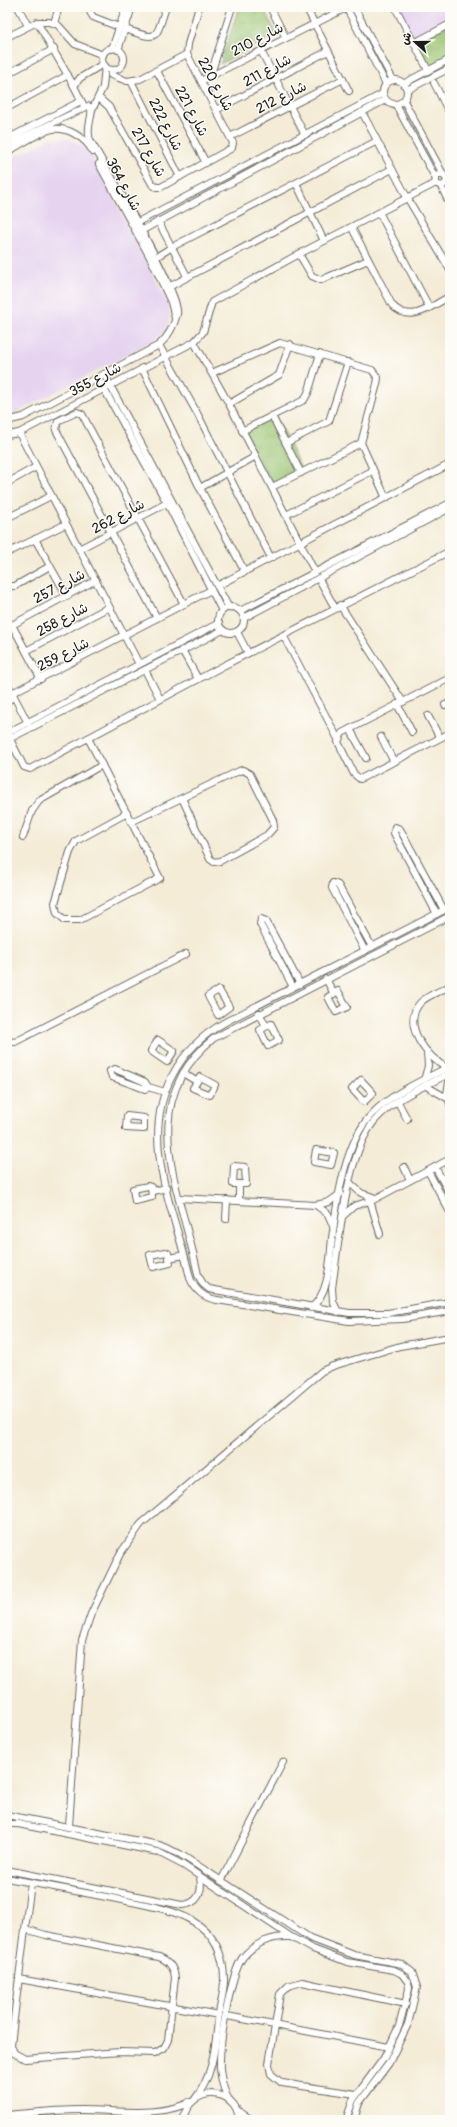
<svg xmlns="http://www.w3.org/2000/svg" width="457" height="2127" viewBox="0 0 457 2127" font-family="Pangolin,'Playpen Sans Arabic',sans-serif">
  <style>
    .built { fill: #e6d3f0 }
    .grass { fill: url(#grass-tufts); stroke: #5a6f46 }
    .park { fill: url(#park-crowns); stroke: #5a6f46 }
    .lines { fill: none; stroke-linecap: round; stroke-linejoin: round }
    .minor-casing { stroke: #68655d; stroke-width: 8 }
    .minor { stroke: #fff; stroke-width: 6 }
    .labels { text-anchor: middle; stroke-width: 3; stroke-linejoin: round; paint-order: stroke }
    .street-label { font-size: 14px; fill: #1c1c1c; stroke: #fdfcf7 }
  </style>
  <defs>
    <pattern id="grass-tufts" width="24" height="20" patternUnits="userSpaceOnUse"><rect width="24" height="20" fill="#98c270"/><path d="M3 7l-1-3M5 7V3M7 7l1-3M15 17l-1-3M17 17v-4M19 17l1-3" fill="none" stroke="#82a660"/></pattern>
    <pattern id="park-crowns" width="20" height="18" patternUnits="userSpaceOnUse"><rect width="20" height="18" fill="#98c270"/><path d="M2 6a3 3 0 1 1 6 0M12 15a3 3 0 1 1 6 0" fill="none" stroke="#82a660"/></pattern>
  </defs>
  <rect width="100%" height="100%" fill="#fdfcf7"/>
  <filter id="ink" filterUnits="userSpaceOnUse"><feTurbulence type="fractalNoise" baseFrequency=".025" numOctaves="2"/><feDisplacementMap in="SourceGraphic" scale="8" xChannelSelector="R" yChannelSelector="G"/><feConvolveMatrix kernelMatrix="1 2 1 2 8 2 1 2 1" color-interpolation-filters="sRGB"/></filter>
  <filter id="wash" filterUnits="userSpaceOnUse"><feTurbulence type="fractalNoise" baseFrequency=".012" numOctaves="4" result="noise"/><feDisplacementMap in="SourceGraphic" scale="16" xChannelSelector="R" yChannelSelector="G"/><feGaussianBlur stdDeviation="0.9" result="paint"/><feColorMatrix in="noise" values="0 0 0 0 0 0 0 0 0 0 0 0 0 0 0 0 0 1.4 0 .05"/><feComposite in="paint" operator="in"/></filter>
  <g filter="url(#wash)">
    <rect width="100%" height="100%" fill="#f4ecd7"/>
    <g class="built">
      <polygon points="395,7 450,7 450,24 414,43"/>
      <polygon points="51,138 70,139 88,149 168,303 170,316 167,330 151,342 12,415 7,414 7,161"/>
    </g>
    <polygon class="grass" points="450,24 450,59 428,70 414,43"/>
    <g class="park">
      <polygon points="239,7 263,7 277,35 220,64"/>
      <polygon points="274,414 302,471 272,486 244,431"/>
    </g>
  </g>
  <g filter="url(#ink)">
    <g class="lines">
      <g class="minor-casing">
        <g id="minor">
          <polyline points="18,7 28,26"/>
          <polyline points="91,7 90,12 93,17 119,27"/>
          <polyline points="270,7 286,38"/>
          <polyline points="306,7 349,91"/>
          <polyline points="346,7 386,84"/>
          <polyline points="354,7 393,80"/>
          <polyline points="395,7 428,70"/>
          <polyline points="37,22 74,86 80,78 103,64"/>
          <polyline points="54,23 59,7"/>
          <path d="M125,29C159,41 155,40 166,7"/>
          <polyline points="7,37 37,22 49,22 58,25 75,44 103,55"/>
          <polyline points="414,43 450,24"/>
          <circle cx="113" cy="59" r="11"/>
          <polyline points="112,49 126,7"/>
          <polyline points="118,50 132,7"/>
          <polyline points="261,51 305,135"/>
          <polyline points="157,71 206,163"/>
          <polyline points="7,74 54,49"/>
          <polyline points="111,75 127,81 140,79 187,54"/>
          <polyline points="210,77 232,7"/>
          <circle cx="395" cy="92" r="12"/>
          <polyline points="131,81 180,177"/>
          <polyline points="201,81 346,8"/>
          <polyline points="434,83 450,114"/>
          <polyline points="403,84 450,59"/>
          <polyline points="74,86 83,104"/>
          <polyline points="407,90 450,68"/>
          <polyline points="99,98 109,107 152,184 156,187 161,187 232,148 233,143 187,54 188,44 199,7"/>
          <polyline points="404,101 444,176"/>
          <polyline points="396,105 436,179"/>
          <polyline points="7,108 68,75"/>
          <polyline points="92,110 103,87 105,66"/>
          <polyline points="216,110 328,51"/>
          <polyline points="362,112 408,199 450,270"/>
          <polyline points="230,137 343,79"/>
          <polyline points="7,139 81,101"/>
          <path d="M7,145L88,106L90,107C95,114 85,126 90,140C104,164 183,296 177,314C174,326 168,337 159,345L23,417L7,421"/>
          <path d="M7,152C20,145 34,135 49,130C66,125 86,138 93,152"/>
          <polyline points="99,164 151,259 171,302 175,318"/>
          <circle cx="441" cy="180" r="5.5"/>
          <polyline points="296,183 324,241"/>
          <polyline points="441,186 450,205"/>
          <polyline points="380,214 429,307"/>
          <polyline points="158,221 187,276"/>
          <polyline points="134,224 382,94"/>
          <path d="M352,228L392,305C410,325 432,306 450,296"/>
          <polyline points="139,232 385,100"/>
          <polyline points="299,254 312,276 321,280 368,260"/>
          <polyline points="153,259 172,247 377,141"/>
          <polyline points="167,288 392,169"/>
          <polyline points="194,342 229,404 315,572"/>
          <polyline points="159,345 197,413 271,558"/>
          <polyline points="142,368 200,488 245,572"/>
          <polyline points="212,373 280,343 372,370 378,378 377,384 361,443 386,498"/>
          <polyline points="104,374 229,608"/>
          <polyline points="98,378 167,503 222,611"/>
          <polyline points="229,404 279,375 290,344"/>
          <polyline points="272,416 301,473"/>
          <polyline points="242,431 304,400 308,393 320,354"/>
          <polyline points="19,433 139,664"/>
          <polyline points="7,435 19,433 194,342 203,332 212,302 299,254 436,183"/>
          <polyline points="286,443 329,421 348,362"/>
          <polyline points="7,483 36,467"/>
          <polyline points="272,487 361,443"/>
          <polyline points="200,488 256,456"/>
          <polyline points="286,515 372,471"/>
          <polyline points="7,518 51,496"/>
          <polyline points="35,539 67,596"/>
          <polyline points="79,549 167,503"/>
          <polyline points="7,553 66,524"/>
          <polyline points="319,579 335,608"/>
          <polyline points="7,586 15,586 50,566"/>
          <polyline points="217,586 450,464"/>
          <polyline points="340,605 403,702"/>
          <circle cx="231" cy="620" r="13"/>
          <polyline points="240,611 450,503"/>
          <polyline points="157,618 56,430 58,421 77,412 82,414 184,604"/>
          <polyline points="244,618 450,508"/>
          <polyline points="7,624 12,625 41,679"/>
          <polyline points="12,625 96,580"/>
          <polyline points="237,632 248,653"/>
          <polyline points="283,635 338,739"/>
          <polyline points="182,650 198,679"/>
          <polyline points="26,651 109,607"/>
          <polyline points="145,670 160,699"/>
          <polyline points="450,678 342,733 338,742 354,774 360,779 450,733"/>
          <polyline points="7,683 28,723"/>
          <polyline points="12,693 211,590"/>
          <polyline points="7,701 14,697"/>
          <polyline points="397,704 412,732"/>
          <polyline points="445,705 450,703"/>
          <polyline points="428,716 440,738"/>
          <polyline points="350,729 366,758"/>
          <polyline points="7,733 24,767 30,769 221,667 450,551"/>
          <polyline points="7,733 219,623"/>
          <polyline points="381,737 394,762"/>
          <polyline points="88,738 160,878 80,920 65,920 57,913 55,903 70,852 76,841 127,813"/>
          <polyline points="7,740 223,630"/>
          <polyline points="131,822 239,771 243,770 250,774 273,820 274,827 267,835 220,861 214,862 210,859 182,798"/>
          <polyline points="23,837 32,811 39,801 102,765"/>
          <path d="M450,907L227,1021C178,1048 153,1095 159,1152C163,1193 181,1237 190,1278C195,1290 204,1298 217,1300L349,1321L403,1319L450,1311"/>
          <polyline points="437,914 394,833 395,827 400,829 444,910"/>
          <path d="M450,916L214,1038C132,1104 182,1192 198,1275L203,1284L209,1289L349,1313H388L450,1302"/>
          <polyline points="365,951 332,888 333,883 338,885 372,947"/>
          <polyline points="326,979 334,994"/>
          <polyline points="293,987 260,924 261,919 266,921 300,984"/>
          <polygon points="219,990 229,1007 218,1015 208,996"/>
          <polygon points="338,991 347,1007 336,1012 328,997"/>
          <polyline points="259,1013 266,1026"/>
          <polygon points="271,1024 279,1040 268,1046 260,1030"/>
          <polygon points="158,1040 174,1051 167,1062 151,1051"/>
          <polyline points="7,1041 15,1042 186,954"/>
          <path d="M447,1068C427,1058 401,1025 420,1003C427,995 441,991 450,986"/>
          <polygon points="115,1069 145,1082 148,1087 145,1089 112,1077 110,1071"/>
          <polyline points="183,1073 196,1081"/>
          <polyline points="450,1076 447,1094 450,1104"/>
          <polygon points="200,1077 215,1085 210,1095 193,1088"/>
          <polygon points="361,1080 373,1093 364,1102 352,1089"/>
          <polyline points="424,1080 428,1066 427,1052"/>
          <polyline points="426,1086 447,1098"/>
          <polyline points="148,1087 165,1092"/>
          <polyline points="398,1102 407,1119"/>
          <polygon points="127,1116 144,1118 144,1129 126,1128"/>
          <polygon points="316,1150 334,1153 331,1165 314,1162"/>
          <polygon points="234,1166 245,1167 246,1184 233,1184"/>
          <polyline points="404,1167 410,1180"/>
          <polyline points="435,1167 450,1194"/>
          <polyline points="428,1171 450,1212"/>
          <polyline points="350,1183 361,1193 373,1197"/>
          <polygon points="148,1186 151,1187 152,1197 135,1201 133,1189"/>
          <polyline points="152,1191 167,1188"/>
          <polyline points="369,1197 380,1234"/>
          <polyline points="179,1198 316,1205 329,1202 340,1194"/>
          <polyline points="239,1200 239,1185"/>
          <polyline points="316,1205 328,1214 333,1226"/>
          <polyline points="344,1215 354,1206 373,1200 450,1159"/>
          <polyline points="226,1219 227,1200"/>
          <polygon points="166,1252 168,1253 170,1263 153,1267 150,1255"/>
          <polyline points="169,1258 184,1255"/>
          <path d="M311,1308C332,1291 329,1255 333,1231C338,1194 346,1141 372,1114C393,1092 424,1080 450,1066"/>
          <path d="M338,1312L333,1301L332,1288C339,1242 346,1149 378,1117C397,1097 426,1086 450,1073"/>
          <polyline points="7,1815 159,1845 180,1854 310,1938 354,1955 402,1964 412,1972 417,1987 408,2024 389,2063 359,2103 354,2120"/>
          <polyline points="7,1824 18,1824 158,1852 183,1865 291,1937 313,1949 347,1962 394,1970 402,1974 408,1982 409,1989 399,2026 384,2058 353,2100 346,2120"/>
          <polyline points="69,1826 82,1640 91,1614 120,1554 141,1524 322,1371 333,1366 400,1346 450,1337"/>
          <path d="M7,1870L182,1905C198,1904 203,1892 200,1878"/>
          <path d="M7,1878C44,1885 81,1892 117,1899C166,1909 224,1915 224,1980C224,1990 221,2002 219,2013C215,2043 215,2074 195,2099"/>
          <polyline points="221,1881 283,1762"/>
          <path d="M25,1929L46,1935L159,1957C169,1961 174,1967 175,1978L168,2040L164,2048L155,2053L120,2052L25,2059L14,2053L11,2045C17,1991 24,1937 31,1883"/>
          <polyline points="19,1979 219,2015"/>
          <polyline points="227,2016 389,2047"/>
          <polyline points="356,2094 282,2083 271,2074 269,2064 280,1994 288,1986 302,1982 406,2004"/>
          <path d="M229,2100C223,2090 221,2079 220,2068C219,2046 230,1974 243,1957C255,1943 272,1936 290,1937"/>
          <polyline points="237,2110 252,2120"/>
          <path d="M7,2115C32,2113 56,2110 81,2110C118,2110 156,2118 191,2102"/>
          <polyline points="34,2120 121,2120"/>
          <path d="M183,2120C189,2085 237,2086 239,2120"/>
        </g>
      </g>
      <use href="#minor" class="minor"/>
    </g>
  </g>
  <g class="labels">
    <g class="street-label">
      <text transform="translate(257 39) rotate(-27)" y="5">شارع 210</text>
      <text transform="translate(267 70) rotate(-28)" y="5">شارع 211</text>
      <text transform="translate(216 84) rotate(62)" y="5">شارع 220</text>
      <text transform="translate(281 97) rotate(-27)" y="5">شارع 212</text>
      <text transform="translate(192 111) rotate(62)" y="5">شارع 221</text>
      <text transform="translate(166 124) rotate(63)" y="5">شارع 222</text>
      <text transform="translate(149 152) rotate(60)" y="5">شارع 217</text>
      <text transform="translate(124 184) rotate(62)" y="5">شارع 364</text>
      <text transform="translate(95 379) rotate(-28)" y="5">شارع 355</text>
      <text transform="translate(118 516) rotate(-28)" y="5">شارع 262</text>
      <text transform="translate(59 586) rotate(-28)" y="5">شارع 257</text>
      <text transform="translate(62 619) rotate(-28)" y="5">شارع 258</text>
      <text transform="translate(63 654) rotate(-27)" y="5">شارع 259</text>
    </g>
  </g>
  <rect width="457" height="2127" fill="none" stroke="#fdfcf7" stroke-width="24"/>
  <g transform="translate(415 42) rotate(291)" stroke="#fdfcf7" stroke-width="3" paint-order="stroke">
  <path d="M0-3L7 15L0 10L-7 15Z" fill="#1c1c1c"/>
  <text y="-6" font-size="11" font-weight="bold" text-anchor="middle" fill="#1c1c1c">ش</text>
  </g>
</svg>
